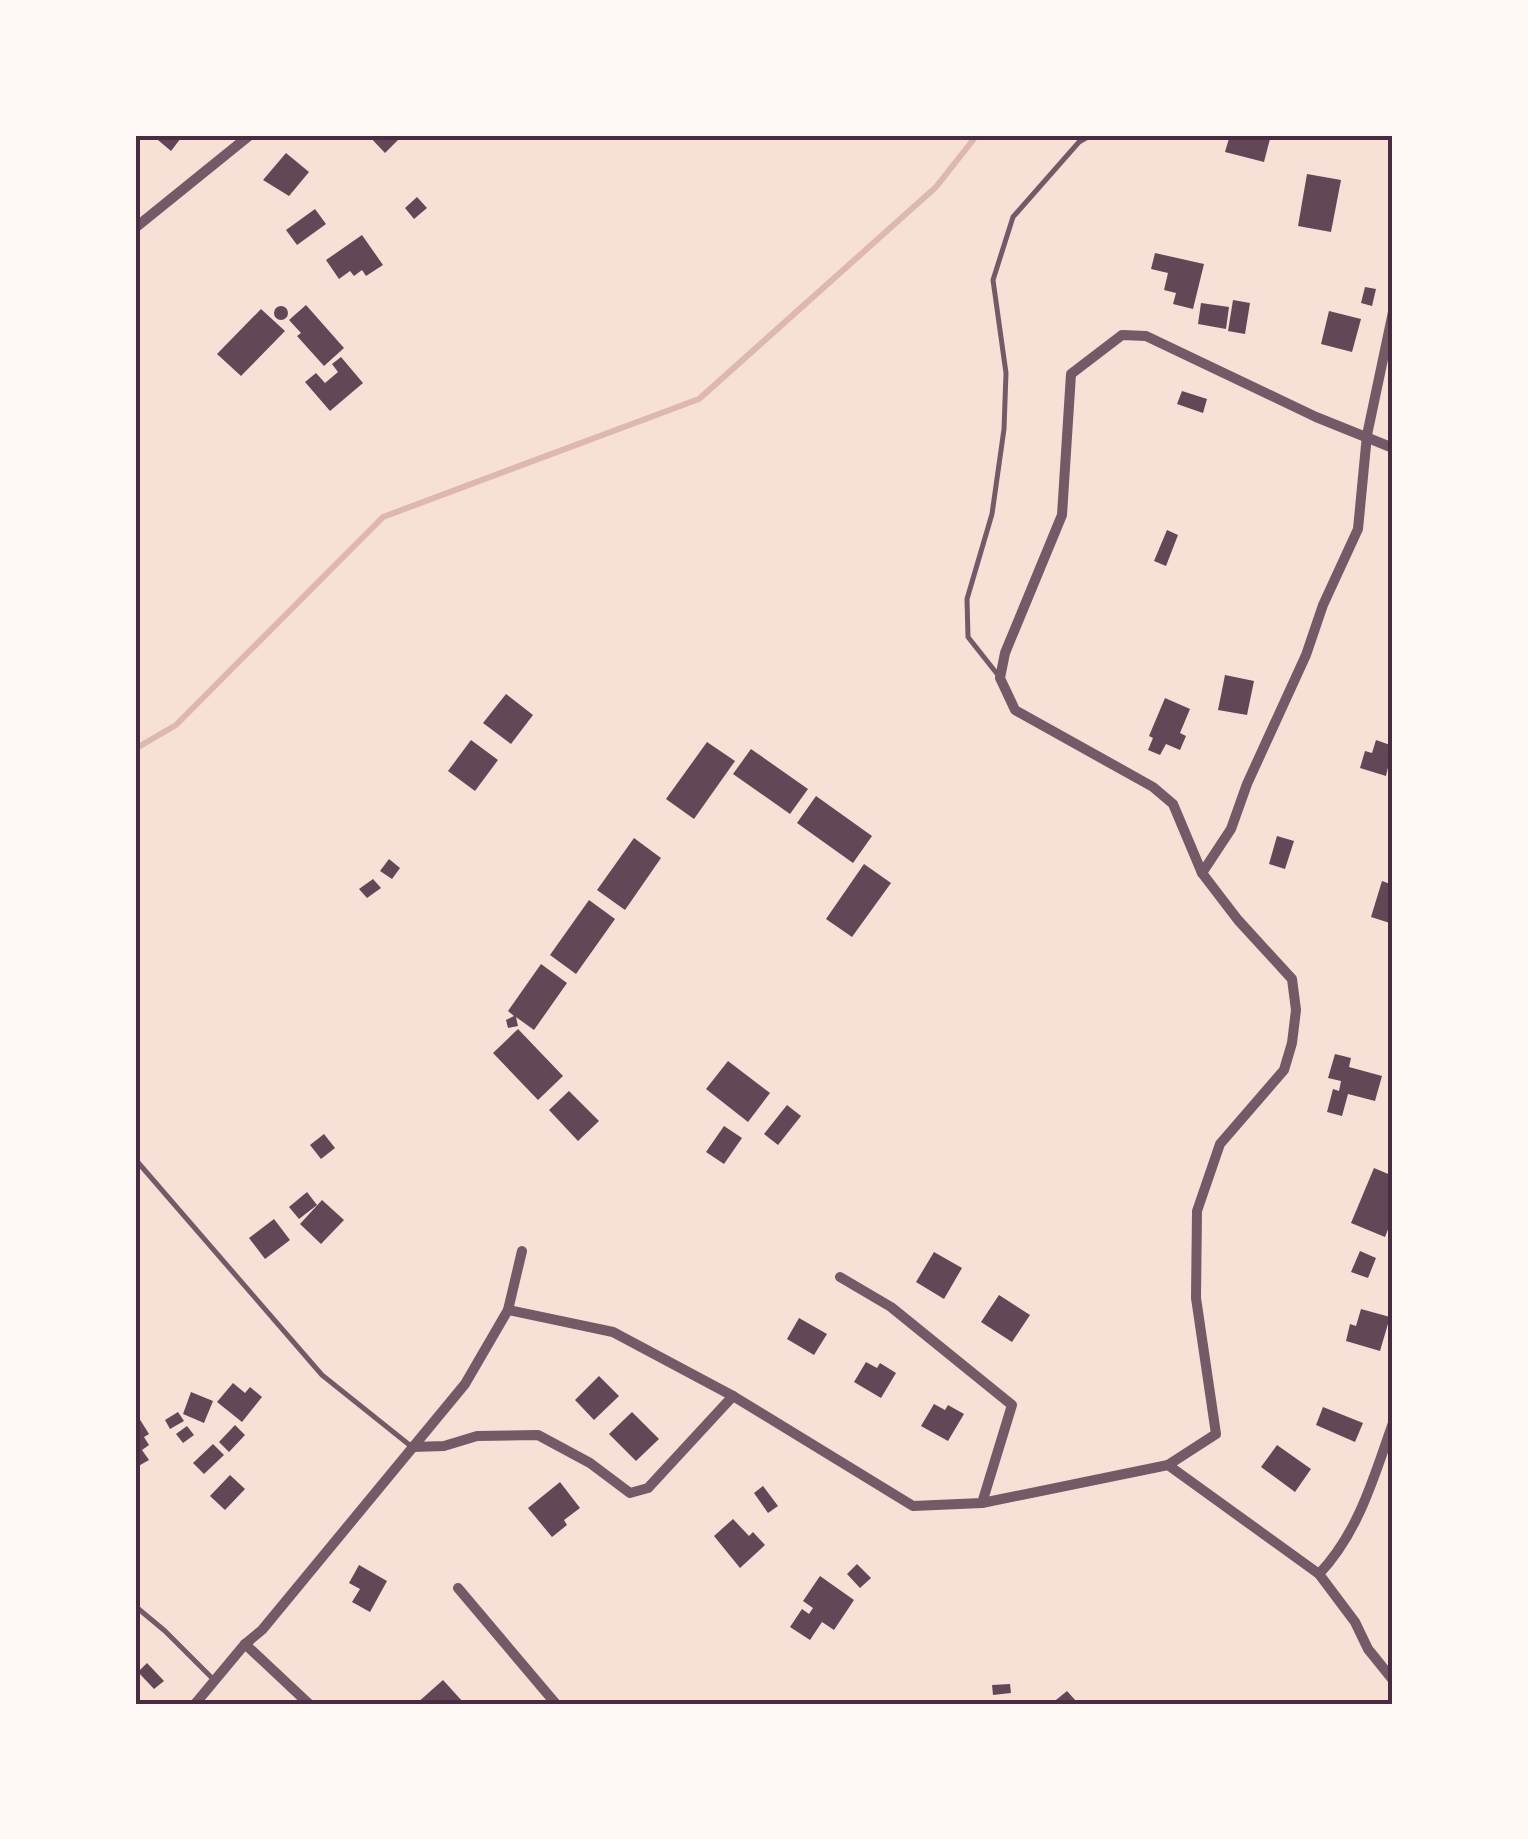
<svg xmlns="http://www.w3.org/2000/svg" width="1528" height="1839" viewBox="0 0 1528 1839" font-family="Roboto,sans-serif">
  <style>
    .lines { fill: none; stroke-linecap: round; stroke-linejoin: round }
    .stream { stroke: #dcb8b0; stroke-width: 6 }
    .building { fill: #644757 }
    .service { stroke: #755966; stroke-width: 5 }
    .minor { stroke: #755966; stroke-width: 10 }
    .neatline { fill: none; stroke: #4a2c40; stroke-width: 4 }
  </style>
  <rect width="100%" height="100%" fill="#f7e1d7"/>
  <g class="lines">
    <polyline class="stream" points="135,749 176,725 383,517 699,399 936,187 977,135"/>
  </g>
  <g class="building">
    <polygon points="152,135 178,135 181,138 171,151"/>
    <polygon points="368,135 403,135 385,153"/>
    <polygon points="1230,135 1271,135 1264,162 1225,152"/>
    <polygon points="286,153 309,172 289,196 263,180"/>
    <polygon points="1307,174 1341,180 1331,232 1298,226"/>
    <polygon points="417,197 427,208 414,219 405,208"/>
    <polygon points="315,209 326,224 297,245 286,230"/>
    <polygon points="362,235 383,265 366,276 362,270 354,276 350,271 339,279 326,260"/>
    <polygon points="1155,253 1204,264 1193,309 1173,304 1176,293 1164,290 1168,273 1151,269"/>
    <polygon points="1365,287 1376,289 1372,306 1361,303"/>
    <polygon points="1233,300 1250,303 1245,334 1228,331"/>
    <polygon points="1201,303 1229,307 1226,329 1198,324"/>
    <polygon points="306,305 344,348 324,366 297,336 301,333 289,320"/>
    <circle cx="281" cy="313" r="7"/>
    <polygon points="261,309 285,331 241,376 217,354"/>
    <polygon points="1329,311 1361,319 1352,352 1321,344"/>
    <polygon points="341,357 363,383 330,411 305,382 316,373 325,383 338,372 332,364"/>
    <polygon points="1182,391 1207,399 1203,413 1177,404"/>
    <polygon points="1167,530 1178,535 1166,566 1154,561"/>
    <polygon points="1225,675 1254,681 1247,715 1218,710"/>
    <polygon points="506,694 533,715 511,744 483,723"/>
    <polygon points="1165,698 1190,709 1180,733 1186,736 1180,750 1166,744 1160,755 1148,750 1153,738 1149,736"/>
    <polygon points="471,740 498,760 475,791 448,771"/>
    <polygon points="1376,740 1393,746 1386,776 1360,768 1365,751 1372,753"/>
    <polygon points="707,742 735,761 694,819 666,799"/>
    <polygon points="751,749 808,789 790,814 733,774"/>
    <polygon points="816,796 872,836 853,863 797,823"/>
    <polygon points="1277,836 1294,841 1285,869 1269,864"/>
    <polygon points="634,838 661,858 625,910 597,890"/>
    <polygon points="389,859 400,868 392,879 380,871"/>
    <polygon points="864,864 891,883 852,937 826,919"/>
    <polygon points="373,879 381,888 367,898 359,889"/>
    <polygon points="1382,881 1393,885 1393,924 1371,917"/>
    <polygon points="589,900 615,919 576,974 550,955"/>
    <polygon points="541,964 567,983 534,1030 516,1017 518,1026 508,1028 506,1020 514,1016 508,1011"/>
    <polygon points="518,1029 563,1076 538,1100 493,1053"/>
    <polygon points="1335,1054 1351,1058 1349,1067 1382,1076 1375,1101 1348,1094 1342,1116 1327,1112 1333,1089 1339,1091 1341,1081 1328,1078"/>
    <polygon points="728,1061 770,1093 748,1122 706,1089"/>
    <polygon points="569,1091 599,1121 578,1141 549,1110"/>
    <polygon points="787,1105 801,1116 778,1145 764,1134"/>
    <polygon points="724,1126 742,1138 724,1164 706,1152"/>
    <polygon points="324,1134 335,1148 321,1159 310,1145"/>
    <polygon points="1374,1168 1393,1176 1393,1217 1385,1237 1351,1223"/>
    <polygon points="307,1192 317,1205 299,1219 289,1207"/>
    <polygon points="322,1200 344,1220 321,1244 300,1224"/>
    <polygon points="274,1219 290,1240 265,1259 249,1238"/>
    <polygon points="1360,1251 1376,1258 1368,1278 1351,1272"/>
    <polygon points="934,1252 962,1268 944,1299 916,1282"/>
    <polygon points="999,1295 1030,1315 1012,1342 981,1322"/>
    <polygon points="1361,1309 1390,1317 1380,1351 1346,1341 1350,1324 1356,1326"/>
    <polygon points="799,1318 827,1334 814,1355 787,1339"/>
    <polygon points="866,1362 877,1368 880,1363 896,1373 881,1398 854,1382"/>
    <polygon points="599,1376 619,1396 594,1420 575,1400"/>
    <polygon points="233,1383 245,1393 250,1387 262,1397 242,1422 217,1402"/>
    <polygon points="191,1392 213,1401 204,1423 183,1414"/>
    <polygon points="934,1404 945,1410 948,1405 964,1414 948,1441 921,1426"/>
    <polygon points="1323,1407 1363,1423 1355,1442 1316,1425"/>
    <polygon points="178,1412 184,1421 170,1429 165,1420"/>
    <polygon points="632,1412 659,1439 636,1461 609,1434"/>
    <polygon points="139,1418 149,1434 144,1437 149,1445 142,1450 149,1460 135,1468 135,1421"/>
    <polygon points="235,1425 245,1435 229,1452 219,1442"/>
    <polygon points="187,1426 194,1435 183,1443 176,1434"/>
    <polygon points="213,1444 224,1455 204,1474 193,1463"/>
    <polygon points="1277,1445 1311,1469 1295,1492 1261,1467"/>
    <polygon points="230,1475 245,1489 225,1510 210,1496"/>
    <polygon points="560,1482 580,1508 564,1520 567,1525 552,1537 528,1508"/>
    <polygon points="763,1486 778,1506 768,1513 754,1493"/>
    <polygon points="733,1519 749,1536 753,1532 765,1545 740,1568 714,1536"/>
    <polygon points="857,1564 871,1578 860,1588 847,1574"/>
    <polygon points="359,1565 387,1581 370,1612 352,1602 360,1589 349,1583"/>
    <polygon points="820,1576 854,1600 834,1630 822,1622 810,1640 790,1627 802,1609 809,1614 813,1608 803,1601"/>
    <polygon points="147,1663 164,1681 154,1689 138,1672"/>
    <polygon points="443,1680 463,1702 461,1704 416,1704"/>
    <polygon points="1010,1684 1011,1693 993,1695 992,1685"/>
    <polygon points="1067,1691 1076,1701 1072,1704 1051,1704"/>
  </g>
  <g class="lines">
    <g class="service">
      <polyline points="998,675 968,637 967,599 992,514 1004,429 1006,373 993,280 1013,217 1079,142 1091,135"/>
      <polyline points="135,1159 322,1375 412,1447"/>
      <polyline points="135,1606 165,1631 213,1679"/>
    </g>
    <g class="minor">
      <polyline points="135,228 250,135"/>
      <polyline points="1202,873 1231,829 1247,784 1306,655 1323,605 1358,529 1367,435 1393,312"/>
      <polyline points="508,1310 613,1332 733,1396 913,1506 982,1503 1012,1405 891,1307 840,1277"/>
      <path d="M1393,1423C1374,1476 1359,1532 1319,1574L1355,1622L1368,1649L1393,1680"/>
      <polyline points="412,1447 444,1446 477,1436 538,1435 590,1463 630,1493 648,1488 733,1396"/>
      <polyline points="1168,1465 1319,1574"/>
      <polyline points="982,1503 1168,1465 1216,1434 1196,1298 1197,1211 1220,1144 1284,1070 1292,1043 1296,1010 1292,979 1238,920 1202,873 1173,804 1153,787 1015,710 1000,678 1005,653 1062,515 1071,374 1122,335 1146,336 1316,417 1393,448"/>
      <polyline points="458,1588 556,1704"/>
      <polyline points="245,1644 309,1704"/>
      <polyline points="195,1704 245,1644 262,1630 465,1384 508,1310 522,1251"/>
    </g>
  </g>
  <rect width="1528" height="1839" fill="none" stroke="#fffaf5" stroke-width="275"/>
  <rect x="138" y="138" width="1252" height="1564" class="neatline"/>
</svg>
